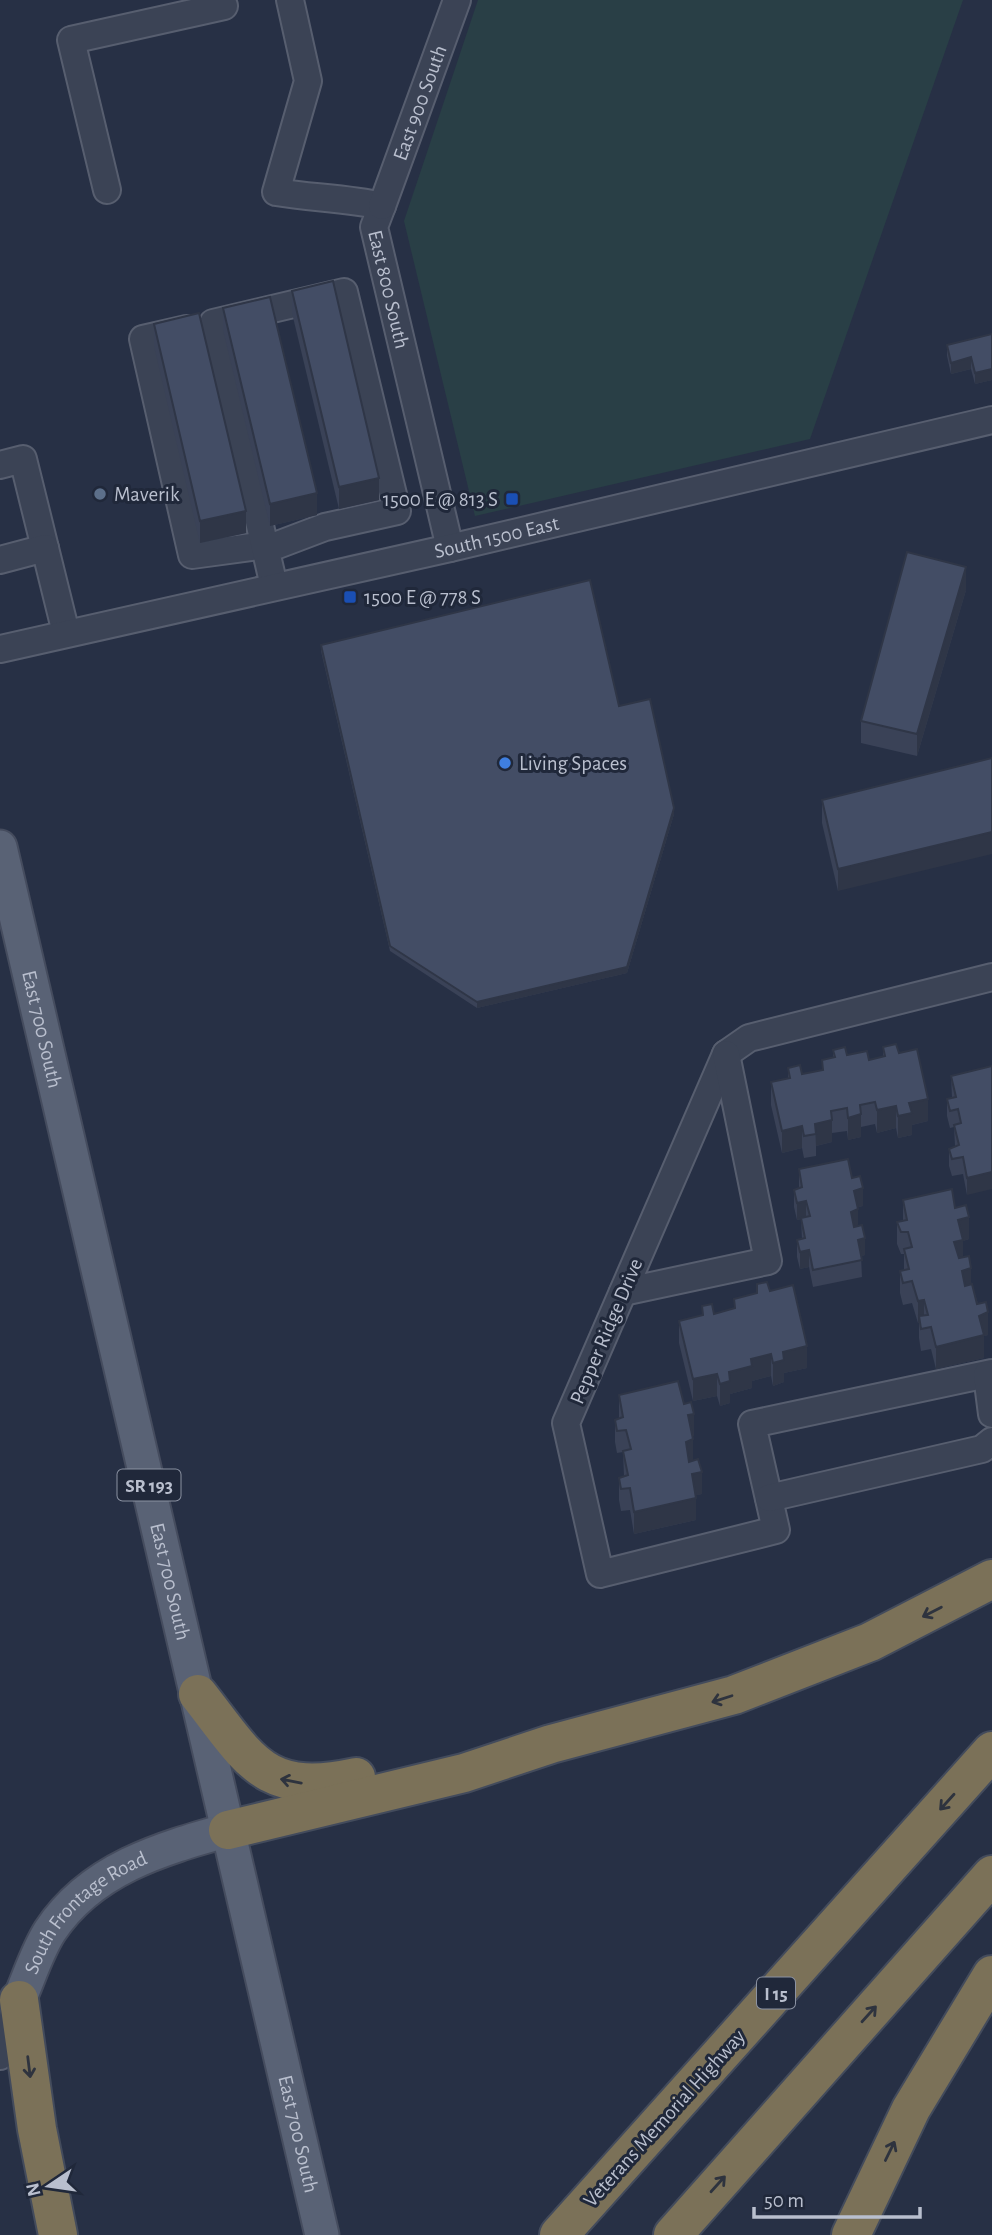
<svg xmlns="http://www.w3.org/2000/svg" width="992" height="2235" viewBox="0 0 992 2235" font-family="'Alegreya Sans',sans-serif">
  <style>
    .green { fill: #293f46 }
    .lines { fill: none; stroke-linecap: round; stroke-linejoin: round }
    .minor-casing { stroke: #575e6f; stroke-width: 30 }
    .major-casing { stroke: #454c5e; stroke-width: 37 }
    .highway-casing { stroke: #434b5c; stroke-width: 42 }
    .minor { stroke: #3b4355; stroke-width: 26 }
    .major { stroke: #596275; stroke-width: 33 }
    .highway { stroke: #7b7158; stroke-width: 38 }
    .wall { fill: #3a4257 }
    .shaded-wall { fill: #2f3647 }
    .building { fill: #434d65; stroke: #2f3647; stroke-width: 2 }
    .oneway { stroke: #2e333e }
    .service-dot { fill: #5c6f8a; stroke: #20283a; stroke-width: 2.5 }
    .transit-dot { fill: #1a4fb4; stroke: #20283a; stroke-width: 2.5 }
    .shop-dot { fill: #3f7fe0; stroke: #20283a; stroke-width: 2.5 }
    .labels { text-anchor: middle; stroke-width: 6; stroke-linejoin: round; paint-order: stroke }
    .shield { fill: #20283a; stroke: #8b92a2; stroke-width: 2 }
    .shield-label { font-size: 19px; font-weight: bold; fill: #b9bfce }
    .street-label { font-size: 21px; fill: #b9bfce; stroke: #20283a }
    .poi-label { font-size: 21px; fill: #b9bfce; stroke: #20283a; text-anchor: start }
  </style>
  <rect width="100%" height="100%" fill="#273045"/>
  <polygon class="green" points="478,0 963,0 810,439 475,516 404,221"/>
  <g class="lines">
    <g class="minor-casing">
      <g id="minor">
        <path id="s1" d="M290,0L308,81L276,192C312,198 347,198 382,206L374,227L450,548"/>
        <polyline points="107,190 71,40 224,6"/>
        <path id="s2" d="M382,206L457,0"/>
        <polyline points="187,329 143,339 192,555 266,545"/>
        <polyline points="0,465 23,459 45,548"/>
        <polyline points="267,549 325,527 397,511 344,292 213,323 274,586"/>
        <polyline points="0,560 45,548 66,633"/>
        <path id="s3" d="M0,649L450,548L992,420"/>
        <polyline points="992,977 749,1038 726,1054 566,1423 600,1574 776,1530 752,1424 992,1373"/>
        <polyline points="623,1292 768,1261 726,1054"/>
        <polyline points="987,1375 992,1414"/>
        <polyline points="769,1498 982,1449 992,1441"/>
        <polyline points="0,2056 16,2008"/>
      </g>
    </g>
    <g class="major-casing">
      <g id="major">
        <path id="s4" d="M0,847L322,2235"/>
        <path id="s5" d="M19,2000C29,1978 37,1951 50,1931C91,1869 160,1849 228,1830"/>
      </g>
    </g>
    <g class="highway-casing">
      <g id="highway">
        <path d="M198,1694C250,1760 263,1797 356,1777"/>
        <polyline points="228,1830 464,1773 551,1744 734,1695 870,1642 992,1579"/>
        <polyline points="19,2000 37,2129 58,2235"/>
        <polyline points="559,2235 992,1751"/>
        <polyline points="673,2235 992,1875"/>
        <polyline points="851,2235 911,2109 992,1975"/>
      </g>
    </g>
    <use href="#minor" class="minor"/>
    <use href="#major" class="major"/>
    <use href="#highway" class="highway"/>
  </g>
  <g class="wall">
    <polygon points="292,291 379,500 339,509 292,313"/>
    <polygon points="223,308 317,515 270,526 223,330"/>
    <polygon points="154,324 246,533 200,543 154,346"/>
    <polygon points="992,334 992,380 975,384 971,369 951,374 947,356 947,345"/>
    <polygon points="966,590 917,756 861,743 861,721"/>
    <polygon points="321,645 619,706 674,814 627,973 477,1008 390,951 321,651"/>
    <polygon points="992,758 838,891 822,823 822,800"/>
    <polygon points="883,1047 899,1053 928,1121 912,1125 912,1135 898,1138 896,1128 877,1133 875,1124 861,1127 861,1137 848,1140 847,1131 832,1133 832,1142 816,1146 816,1156 804,1158 802,1148 782,1153 771,1105 771,1082 788,1079 788,1068 802,1074 822,1070 822,1060 833,1057 833,1050 847,1055 869,1060 883,1056"/>
    <polygon points="992,1066 967,1195 963,1174 952,1176 949,1166 949,1149 955,1146 954,1127 950,1128 947,1116 947,1099 952,1098 951,1076"/>
    <polygon points="799,1169 852,1178 863,1206 858,1207 858,1226 865,1255 861,1256 862,1277 813,1287 809,1267 800,1269 797,1257 797,1240 802,1239 801,1219 797,1220 794,1207 794,1190 799,1188"/>
    <polygon points="903,1200 955,1208 969,1239 963,1241 963,1257 988,1335 984,1336 984,1358 936,1369 931,1349 921,1351 919,1338 919,1323 918,1323 912,1303 903,1305 900,1293 900,1271 904,1270 904,1254 901,1254 897,1244 897,1222 903,1220"/>
    <polygon points="757,1284 770,1291 807,1368 784,1373 784,1382 773,1386 771,1376 752,1381 752,1388 730,1394 730,1403 720,1406 717,1396 693,1401 679,1343 679,1321 702,1315 702,1306 714,1314 734,1308 734,1299 757,1293"/>
    <polygon points="619,1395 694,1436 692,1436 693,1461 702,1494 696,1495 696,1520 634,1534 630,1510 621,1511 619,1500 619,1478 624,1476 623,1452 617,1453 615,1442 615,1420 619,1418"/>
  </g>
  <g class="shaded-wall">
    <polygon points="971,357 971,369 951,374 951,363"/>
    <polygon points="992,369 992,380 975,384 975,373"/>
    <polygon points="379,478 379,500 339,509 339,487"/>
    <polygon points="317,493 317,515 270,526 270,504"/>
    <polygon points="246,511 246,533 200,543 200,521"/>
    <polygon points="966,567 966,590 917,756 917,734"/>
    <polygon points="674,808 674,814 627,973 477,1008 477,1002"/>
    <polygon points="992,832 992,854 838,891 838,869"/>
    <polygon points="928,1099 928,1121 912,1125 912,1135 898,1138 898,1116 909,1103"/>
    <polygon points="896,1106 896,1128 877,1133 877,1110"/>
    <polygon points="861,1114 861,1137 848,1140 848,1118"/>
    <polygon points="832,1120 832,1142 816,1146 815,1124"/>
    <polygon points="802,1126 802,1148 782,1153 782,1131"/>
    <polygon points="992,1172 992,1189 967,1195 967,1178"/>
    <polygon points="863,1188 863,1206 854,1208 854,1191"/>
    <polygon points="806,1201 806,1218 797,1220 797,1203"/>
    <polygon points="858,1209 858,1226 851,1229 851,1212"/>
    <polygon points="969,1217 969,1239 963,1241 963,1262 954,1265 954,1242 958,1220"/>
    <polygon points="865,1238 865,1255 858,1257 858,1240"/>
    <polygon points="809,1250 809,1267 800,1269 800,1252"/>
    <polygon points="971,1268 971,1290 962,1294 962,1271"/>
    <polygon points="924,1300 924,1322 919,1316 919,1323 918,1323 918,1301"/>
    <polygon points="988,1312 988,1335 984,1336 984,1358 936,1369 936,1347 979,1316"/>
    <polygon points="807,1346 807,1368 784,1373 784,1382 773,1386 773,1363 783,1352"/>
    <polygon points="771,1354 771,1376 752,1381 752,1388 730,1394 730,1403 720,1406 720,1384 729,1372 751,1359"/>
    <polygon points="717,1374 717,1396 693,1401 693,1379"/>
    <polygon points="694,1414 694,1436 688,1438 688,1415"/>
    <polygon points="693,1439 693,1462 686,1464 686,1442"/>
    <polygon points="702,1472 702,1494 692,1496 692,1474"/>
    <polygon points="696,1498 696,1520 634,1534 634,1512"/>
  </g>
  <g class="building">
    <polygon points="333,281 379,478 339,487 292,291"/>
    <polygon points="270,297 317,493 270,504 223,308"/>
    <polygon points="199,313 246,511 200,521 154,324"/>
    <polygon points="992,334 992,369 975,373 971,357 951,363 947,345"/>
    <polygon points="907,552 966,567 917,734 861,721"/>
    <polygon points="590,580 619,706 650,699 674,808 627,967 477,1002 390,946 321,645"/>
    <polygon points="992,758 992,832 838,869 822,800"/>
    <polygon points="896,1044 899,1053 917,1049 928,1099 909,1103 912,1113 898,1116 896,1106 877,1110 875,1102 860,1105 861,1114 848,1118 847,1108 831,1111 832,1120 815,1124 816,1134 804,1136 802,1126 782,1131 771,1082 790,1078 788,1068 800,1065 802,1074 823,1070 822,1060 835,1057 833,1050 845,1047 847,1055 867,1051 869,1060 885,1056 883,1047"/>
    <polygon points="992,1066 992,1172 967,1178 963,1157 952,1159 949,1149 959,1145 954,1125 961,1123 958,1109 950,1111 947,1099 956,1097 951,1076"/>
    <polygon points="848,1159 852,1178 860,1176 863,1188 854,1191 858,1209 851,1212 854,1227 862,1225 865,1238 858,1240 862,1260 813,1270 809,1250 800,1252 797,1240 805,1238 801,1218 810,1216 806,1201 797,1203 794,1190 802,1187 799,1169"/>
    <polygon points="952,1189 955,1208 966,1205 969,1217 958,1220 963,1240 954,1242 959,1258 969,1256 971,1268 962,1271 965,1286 972,1284 977,1304 986,1302 988,1312 979,1316 984,1335 936,1347 931,1327 921,1329 919,1316 928,1315 924,1300 918,1301 912,1281 903,1283 900,1271 909,1269 904,1249 912,1247 908,1232 901,1232 897,1222 907,1220 903,1200"/>
    <polygon points="767,1282 770,1291 793,1285 807,1346 783,1352 784,1360 773,1363 771,1354 751,1359 752,1366 729,1372 730,1381 720,1384 717,1374 693,1379 679,1321 703,1315 702,1306 712,1304 714,1314 735,1308 734,1299 757,1293 757,1284"/>
    <polygon points="678,1381 684,1404 691,1402 694,1414 688,1415 693,1439 686,1442 689,1462 698,1459 702,1472 692,1474 696,1498 634,1512 630,1488 621,1489 619,1478 628,1475 623,1451 631,1449 626,1430 617,1431 615,1420 623,1417 619,1395"/>
  </g>
  <defs><path id="oneway-shaft" d="M-6 0H5M1.5-3L5.5 0L1.5 3" fill="none" stroke-width="1.6" stroke-linecap="round" stroke-linejoin="round" transform="scale(1.75)"/></defs>
  <g class="oneway">
    <use href="#oneway-shaft" transform="translate(932 1612) rotate(153)"/>
    <use href="#oneway-shaft" transform="translate(722 1699) rotate(162)"/>
    <use href="#oneway-shaft" transform="translate(291 1781) rotate(-169)"/>
    <use href="#oneway-shaft" transform="translate(947 1802) rotate(132)"/>
    <use href="#oneway-shaft" transform="translate(869 2014) rotate(-48)"/>
    <use href="#oneway-shaft" transform="translate(29 2067) rotate(83)"/>
    <use href="#oneway-shaft" transform="translate(890 2151) rotate(-64)"/>
    <use href="#oneway-shaft" transform="translate(718 2184) rotate(-48)"/>
  </g>
  <circle class="service-dot" cx="100" cy="494" r="7"/>
  <g class="transit-dot">
    <rect x="505" y="492" width="14" height="14" rx="3.5"/>
    <rect x="343" y="590" width="14" height="14" rx="3.5"/>
  </g>
  <circle class="shop-dot" cx="505" cy="763" r="7"/>
  <g class="labels">
    <g class="shield">
      <rect x="117.5" y="1469.5" width="63" height="31" rx="5"/>
      <rect x="757" y="1977.5" width="38" height="31" rx="5"/>
    </g>
    <g class="shield-label">
      <text x="149" y="1492">SR 193</text>
      <text x="776" y="2000">I 15</text>
    </g>
    <g class="street-label">
      <text dy="7" stroke="none"><textPath href="#s2" startOffset="110">East 900 South</textPath></text>
      <text dy="7" stroke="none"><textPath href="#s1" startOffset="392">East 800 South</textPath></text>
      <text dy="7" stroke="none"><textPath href="#s3" startOffset="509">South 1500 East</textPath></text>
      <text dy="7" stroke="none"><textPath href="#s4" startOffset="187">East 700 South</textPath></text>
      <text transform="translate(606 1331) rotate(-67)" y="7">Pepper Ridge Drive</text>
      <text dy="7" stroke="none"><textPath href="#s4" startOffset="754">East 700 South</textPath></text>
      <text dy="7" stroke="none"><textPath href="#s5" startOffset="114">South Frontage Road</textPath></text>
      <text transform="translate(664 2118) rotate(-48)" y="7">Veterans Memorial Highway</text>
      <text dy="7" stroke="none"><textPath href="#s4" startOffset="1321">East 700 South</textPath></text>
    </g>
    <g class="poi-label">
      <text x="114" y="501">Maverik</text>
      <text x="498" y="506" text-anchor="end">1500 E @ 813 S</text>
      <text x="364" y="604">1500 E @ 778 S</text>
      <text x="519" y="770">Living Spaces</text>
    </g>
  </g>
  <g transform="translate(49 2186) rotate(257)" stroke="#20283a" stroke-width="5" paint-order="stroke">
  <path d="M0-5L12 26L0 18L-12 26Z" fill="#b9bfce"/>
  <text y="-10" font-size="19" font-weight="bold" text-anchor="middle" fill="#b9bfce">N</text>
  </g>
  <path d="M754 2207v10h166v-10" fill="none" stroke="#b9bfce" stroke-width="3.5"/>
  <text x="764" y="2207" font-size="21" fill="#b9bfce" stroke="#20283a" stroke-width="5" paint-order="stroke">50 m</text>
</svg>
